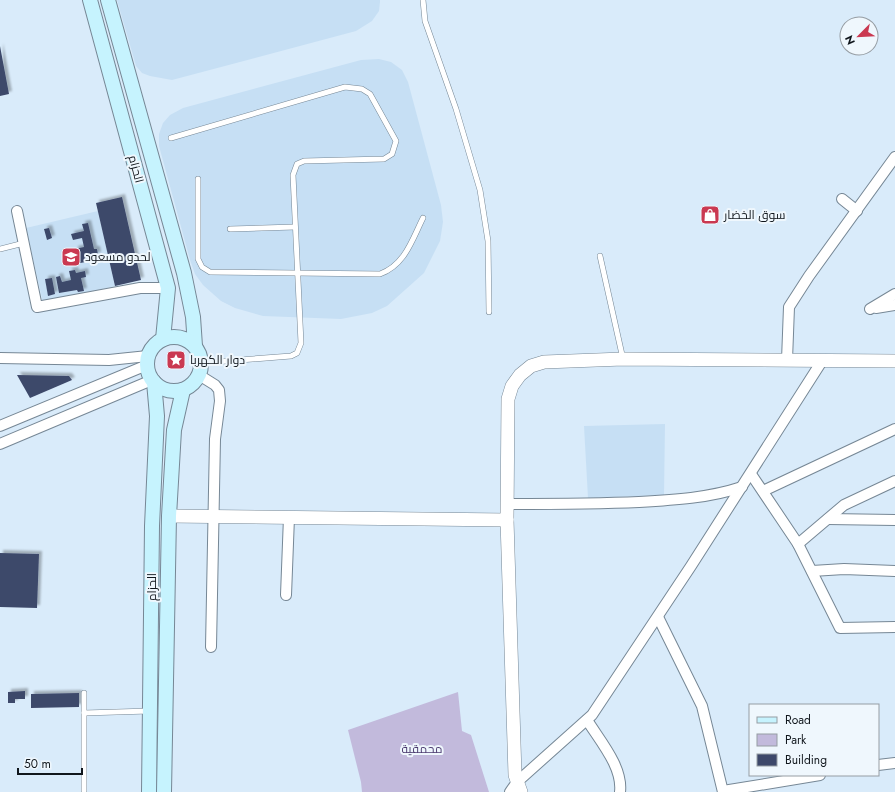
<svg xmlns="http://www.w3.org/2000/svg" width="895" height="792" viewBox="0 0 895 792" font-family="Jost,Cairo,sans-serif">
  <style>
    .built { fill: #c6dff4 }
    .green { fill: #c2badc }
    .building { fill: #3d486a; filter: url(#shadow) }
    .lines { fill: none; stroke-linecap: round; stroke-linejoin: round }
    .service-casing { stroke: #768795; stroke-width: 6 }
    .minor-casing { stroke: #768795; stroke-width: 12 }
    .tertiary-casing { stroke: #768795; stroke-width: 14 }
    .secondary-casing { stroke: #768795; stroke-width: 16 }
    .service { stroke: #fff; stroke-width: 5 }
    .minor { stroke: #fff; stroke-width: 10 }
    .tertiary { stroke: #fff; stroke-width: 13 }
    .secondary { stroke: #c6f3fe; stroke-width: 14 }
    .labels { text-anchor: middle; stroke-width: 4; stroke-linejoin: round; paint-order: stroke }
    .street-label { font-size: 12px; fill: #10161c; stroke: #eff7fd }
    .poi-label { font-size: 12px; fill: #10161c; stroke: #eff7fd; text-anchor: start }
    .park-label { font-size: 12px; fill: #49396e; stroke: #eff7fd }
  </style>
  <defs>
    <filter id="shadow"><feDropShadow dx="3" dy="-3" stdDeviation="1" flood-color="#0004"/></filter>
  </defs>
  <rect width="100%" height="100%" fill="#d9ebfa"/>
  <g class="built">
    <polygon points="117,0 380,0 380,2 379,11 372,21 356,31 172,80 150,76 142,73 136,66"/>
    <polygon points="379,59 391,62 402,70 408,82 441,205 443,222 440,241 424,273 387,306 372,313 341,319 263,316 235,308 221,301 203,285 195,274 190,260 159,146 159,134 163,123 170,115 183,108 361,60"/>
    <polygon points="98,211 115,286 43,303 26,228"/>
    <polygon points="665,424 664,495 588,498 584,426"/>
  </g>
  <polygon class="green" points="458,692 462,731 471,735 489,792 362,792 361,782 348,730"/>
  <g class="building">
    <polygon points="0,46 9,94 0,96"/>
    <polygon points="122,197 141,280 115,286 96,203"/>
    <polygon points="88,223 94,249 97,249 98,255 85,258 86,262 80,263 78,254 76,255 75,249 84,247 82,238 73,240 71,234 84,231 82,224"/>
    <polygon points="49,228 52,238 47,240 44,229"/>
    <polygon points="75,270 76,273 85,271 86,277 81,278 84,291 78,292 77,290 59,293 56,277 60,276 62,282 71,280 69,271"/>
    <polygon points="52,278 55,294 48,296 45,279"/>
    <polygon points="17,375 69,376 72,380 30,398"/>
    <polygon points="0,553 39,554 37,608 0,607"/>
    <polygon points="25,691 25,699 15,699 15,703 8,703 8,692"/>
    <polygon points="79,693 79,707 31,708 31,694"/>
  </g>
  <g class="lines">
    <g class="service-casing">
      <g id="service">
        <polyline points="423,0 425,21 456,109 480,190 488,241 489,312"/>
        <polyline points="171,138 345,87 362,89 370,94 396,141 392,154 384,159 304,161 297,164 293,175 301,343 297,353 291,356 201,363"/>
        <path d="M198,179V259L202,267L210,272L380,274C405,265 412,240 423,218"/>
        <polyline points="230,229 295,227"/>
        <polyline points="0,249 24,243"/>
        <polyline points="600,256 623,359"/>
        <polyline points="84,693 84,791"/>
        <polyline points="84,713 149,711"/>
      </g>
    </g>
    <g class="minor-casing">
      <g id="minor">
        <polyline points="842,199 857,211"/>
        <polyline points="17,211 37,307 140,288 168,288"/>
        <polyline points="876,308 895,305"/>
        <polyline points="870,309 895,294"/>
        <polyline points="0,358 109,360 148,356"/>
        <polyline points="787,360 789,307 809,276 895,157"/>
        <polyline points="199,375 215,385 219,390 220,401 215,439 211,647"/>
        <polyline points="0,426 147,365"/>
        <polyline points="0,444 152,380"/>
        <polyline points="751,474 798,544 840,628 895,627"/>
        <polyline points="763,491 895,429"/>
        <path d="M507,504C551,504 596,504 639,502C674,500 709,498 742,487"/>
        <polyline points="828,519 895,520"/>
        <polyline points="798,544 844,505 895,481"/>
        <polyline points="812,571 844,569 895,571"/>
        <polyline points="286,595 289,517"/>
        <polyline points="658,617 702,706 723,792"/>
        <path d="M587,720C600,741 623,767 620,792"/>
        <polyline points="878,765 895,763"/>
        <polyline points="723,791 820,775"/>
        <polyline points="510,792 517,782 592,715 691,566 822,361"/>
      </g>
    </g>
    <g class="tertiary-casing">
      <g id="tertiary">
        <polyline points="169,516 507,520"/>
        <polyline points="521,792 515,775 507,520 508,399 512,386 520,375 531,366 544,362 623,359 895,361"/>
      </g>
    </g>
    <g class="secondary-casing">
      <g id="secondary">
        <polyline points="90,0 168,288 163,339"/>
        <polyline points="108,0 184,273 193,317 195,346"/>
        <circle cx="174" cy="364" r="27"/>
        <polyline points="149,792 152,526 157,416 154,382"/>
        <polyline points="164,792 169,516 174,430 183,390"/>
      </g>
    </g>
    <use href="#service" class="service"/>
    <use href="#minor" class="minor"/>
    <use href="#tertiary" class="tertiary"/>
    <use href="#secondary" class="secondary"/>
  </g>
  <defs>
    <g id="shop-square" transform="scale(1)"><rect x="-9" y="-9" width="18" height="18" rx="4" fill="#ca3951" stroke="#eff7fd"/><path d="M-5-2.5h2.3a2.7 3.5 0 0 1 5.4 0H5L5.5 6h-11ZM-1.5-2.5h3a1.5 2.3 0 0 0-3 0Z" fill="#fff"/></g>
    <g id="school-square" transform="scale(1)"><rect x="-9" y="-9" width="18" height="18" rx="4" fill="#ca3951" stroke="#eff7fd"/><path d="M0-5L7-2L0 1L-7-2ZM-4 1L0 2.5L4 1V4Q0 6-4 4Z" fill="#fff"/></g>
    <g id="sight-square" transform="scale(1)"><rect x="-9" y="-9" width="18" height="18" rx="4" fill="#ca3951" stroke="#eff7fd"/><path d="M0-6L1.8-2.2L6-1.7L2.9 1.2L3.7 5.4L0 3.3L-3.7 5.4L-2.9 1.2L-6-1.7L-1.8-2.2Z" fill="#fff"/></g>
  </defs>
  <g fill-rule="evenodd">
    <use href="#shop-square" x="710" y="215"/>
    <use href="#school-square" x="71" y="257"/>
    <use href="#sight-square" x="176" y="360"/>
  </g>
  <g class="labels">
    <g class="street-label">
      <text transform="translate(136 169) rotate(75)" y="4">الحزام</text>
      <text transform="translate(152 587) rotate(-90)" y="4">الحزام</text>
    </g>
    <g class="poi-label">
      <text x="724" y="219">سوق الخضار</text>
      <text x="85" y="261">لحدو مسعود</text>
      <text x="190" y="364">دوار الكهربا</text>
    </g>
    <g class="park-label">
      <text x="422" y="753">محمقية</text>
    </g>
  </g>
  <rect x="749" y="704" width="130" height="72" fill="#eff7fd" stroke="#969da3"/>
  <rect x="757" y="717" width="20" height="6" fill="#c6f3fe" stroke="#969da3"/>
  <text x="785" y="724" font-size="12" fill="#10161c">Road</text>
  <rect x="757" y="734" width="20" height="12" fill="#c2badc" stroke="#969da3"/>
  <text x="785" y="744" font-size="12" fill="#10161c">Park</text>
  <rect x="757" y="754" width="20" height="12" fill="#3d486a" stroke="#969da3"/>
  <text x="785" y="764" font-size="12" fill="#10161c">Building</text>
  <g transform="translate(859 36) rotate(246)"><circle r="19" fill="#eff7fd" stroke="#969da3"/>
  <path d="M0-3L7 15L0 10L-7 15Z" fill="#ca3951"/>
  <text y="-6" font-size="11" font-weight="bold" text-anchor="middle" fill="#10161c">N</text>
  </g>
  <path d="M18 768v6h64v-6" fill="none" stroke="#10161c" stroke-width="2"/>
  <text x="24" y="768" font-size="12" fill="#10161c" stroke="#eff7fd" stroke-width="3" paint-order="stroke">50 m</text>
</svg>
